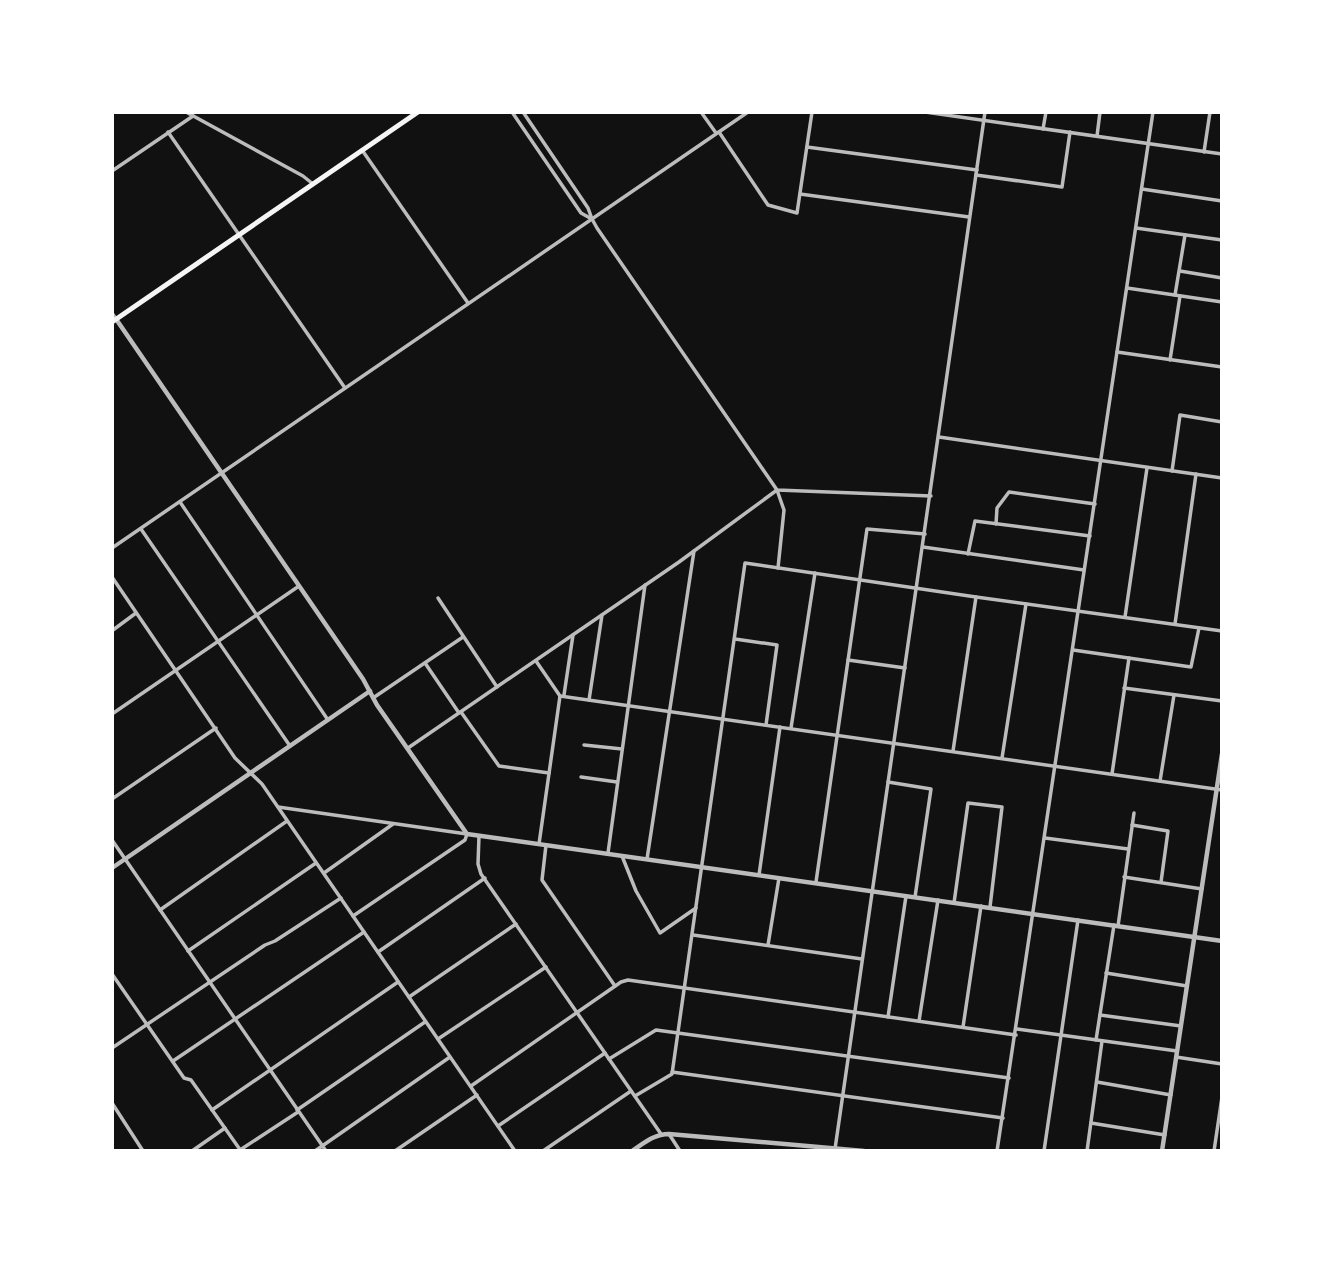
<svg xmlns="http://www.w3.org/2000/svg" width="1334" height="1263" viewBox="0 0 1334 1263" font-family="Figtree,sans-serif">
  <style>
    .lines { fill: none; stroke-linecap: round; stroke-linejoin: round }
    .minor { stroke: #bcbcbc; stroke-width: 3.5 }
    .tertiary { stroke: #bcbcbc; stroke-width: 4.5 }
    .primary { stroke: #f5f5f5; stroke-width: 5 }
  </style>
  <rect width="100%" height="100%" fill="#111"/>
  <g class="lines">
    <g class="minor">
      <polyline points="186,112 303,176 313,184"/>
      <polyline points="512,112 581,213 590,218"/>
      <polyline points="523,112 588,208 592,219 597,228 777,490 931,496"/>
      <polyline points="701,112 716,133"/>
      <polyline points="925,112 1222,154"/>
      <polyline points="1043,129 1046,112"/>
      <polyline points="168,132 345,388"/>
      <polyline points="719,132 768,205 797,213 812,112"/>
      <polyline points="1097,136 1100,112"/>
      <polyline points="807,147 977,170"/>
      <polyline points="362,150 468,303"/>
      <polyline points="1204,152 1210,112"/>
      <polyline points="112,171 193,116"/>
      <polyline points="976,175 1062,187 1070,132"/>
      <polyline points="1142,189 1222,201"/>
      <polyline points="800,194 969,217"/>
      <polyline points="1136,228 1222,240"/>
      <polyline points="1180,271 1222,278"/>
      <polyline points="1127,288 1222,302"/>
      <polyline points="1175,295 1185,235"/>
      <polyline points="112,313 116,319"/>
      <polyline points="1117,352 1222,367"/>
      <polyline points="1170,360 1180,296"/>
      <polyline points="939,437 1222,478"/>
      <polyline points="1172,471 1180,415 1222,422"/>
      <polyline points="180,502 328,720"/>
      <polyline points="996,524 997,508 1009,492 1095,504"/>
      <polyline points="141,529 290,746"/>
      <polyline points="923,547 1084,570"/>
      <polyline points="112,548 748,112"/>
      <polyline points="968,554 975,521 1090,536"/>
      <polyline points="112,577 235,758 262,784 515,1151"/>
      <polyline points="438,598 497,687"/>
      <polyline points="1125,617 1147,468"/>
      <polyline points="1175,624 1196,474"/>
      <polyline points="112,629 113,630 136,613"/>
      <polyline points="735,639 777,645 766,725"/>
      <polyline points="1073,650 1191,667 1199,628"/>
      <polyline points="848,660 905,668"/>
      <polyline points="536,661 560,696 1222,790"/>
      <polyline points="425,663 459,713"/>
      <polyline points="1124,688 1222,701"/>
      <polyline points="564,695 573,635"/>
      <polyline points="373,698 463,637"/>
      <polyline points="589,700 602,615"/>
      <polyline points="461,712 499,766 549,773"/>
      <polyline points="112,714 299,586"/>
      <polyline points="791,728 815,573"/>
      <polyline points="584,745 622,749"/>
      <polyline points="408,748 679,562 777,490 784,510 778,568"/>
      <polyline points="953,751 976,597"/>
      <polyline points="1002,758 1026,604"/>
      <polyline points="1112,774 1129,658"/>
      <polyline points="581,777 617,782"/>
      <polyline points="1160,781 1174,695"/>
      <polyline points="888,782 931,789 915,897"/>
      <polyline points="112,799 216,728"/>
      <polyline points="278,807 467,834 465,840 353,916"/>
      <polyline points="1132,825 1168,831 1161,882"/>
      <polyline points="479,836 478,864 481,874 661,1134"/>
      <polyline points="1045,838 1128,849"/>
      <polyline points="112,840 326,1151"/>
      <polyline points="539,844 560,696"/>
      <polyline points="546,845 542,880 615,986"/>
      <polyline points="608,853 645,585"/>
      <polyline points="622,856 636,891 660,933 696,908"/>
      <polyline points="647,859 694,551"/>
      <polyline points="324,873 393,824"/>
      <polyline points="759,875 780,727"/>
      <polyline points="1124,877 1202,889"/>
      <polyline points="816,882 867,529 925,534"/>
      <polyline points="954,903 968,803 1002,807 990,907"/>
      <polyline points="160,910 287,821"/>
      <polyline points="1118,926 1134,813"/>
      <polyline points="693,935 862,959"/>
      <polyline points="768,945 779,878"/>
      <polyline points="188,951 316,863"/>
      <polyline points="378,952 485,878"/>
      <polyline points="1106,973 1187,986"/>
      <polyline points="112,974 184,1078 191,1080 241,1151"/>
      <polyline points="409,997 516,924"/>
      <polyline points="1100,1015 1181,1026"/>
      <polyline points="888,1017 906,896"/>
      <polyline points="919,1021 938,900"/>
      <polyline points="963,1027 981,906"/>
      <polyline points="1017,1029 1177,1051"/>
      <polyline points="438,1039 546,967"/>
      <polyline points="1096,1040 1114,925"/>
      <polyline points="112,1048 265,945 275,941 341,898"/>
      <polyline points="1176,1057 1222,1064"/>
      <polyline points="609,1059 656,1030 1009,1078"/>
      <polyline points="173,1061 364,932"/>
      <polyline points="672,1072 1003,1118"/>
      <polyline points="1097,1082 1171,1095"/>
      <polyline points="471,1086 621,982 628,980 1016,1035"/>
      <polyline points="635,1096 672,1074 745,563 976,597 1222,631"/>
      <polyline points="112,1103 143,1151"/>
      <polyline points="212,1110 398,982"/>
      <polyline points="297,1110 425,1022"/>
      <polyline points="1091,1123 1165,1135"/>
      <polyline points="498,1126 605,1053"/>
      <polyline points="669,1134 680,1151"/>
      <polyline points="835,1149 985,112"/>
      <polyline points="240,1150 298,1112"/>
      <polyline points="192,1151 225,1128"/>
      <polyline points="315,1151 450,1057"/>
      <polyline points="395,1151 477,1095"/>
      <polyline points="543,1151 631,1091"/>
      <polyline points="997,1151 1153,112"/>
      <polyline points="1044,1151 1078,920"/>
      <polyline points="1087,1151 1102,1041"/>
      <polyline points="1214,1151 1222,1097"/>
    </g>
    <g class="tertiary">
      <polyline points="116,319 363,679 377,705 467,834 1222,941"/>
      <polyline points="112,868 370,691"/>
      <path d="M632,1151C644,1143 654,1134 669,1134L864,1151"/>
      <polyline points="1162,1151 1222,754"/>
    </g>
    <polyline class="primary" points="112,322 418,112"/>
  </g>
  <rect width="1334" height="1263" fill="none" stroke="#ffffff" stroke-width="228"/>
</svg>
